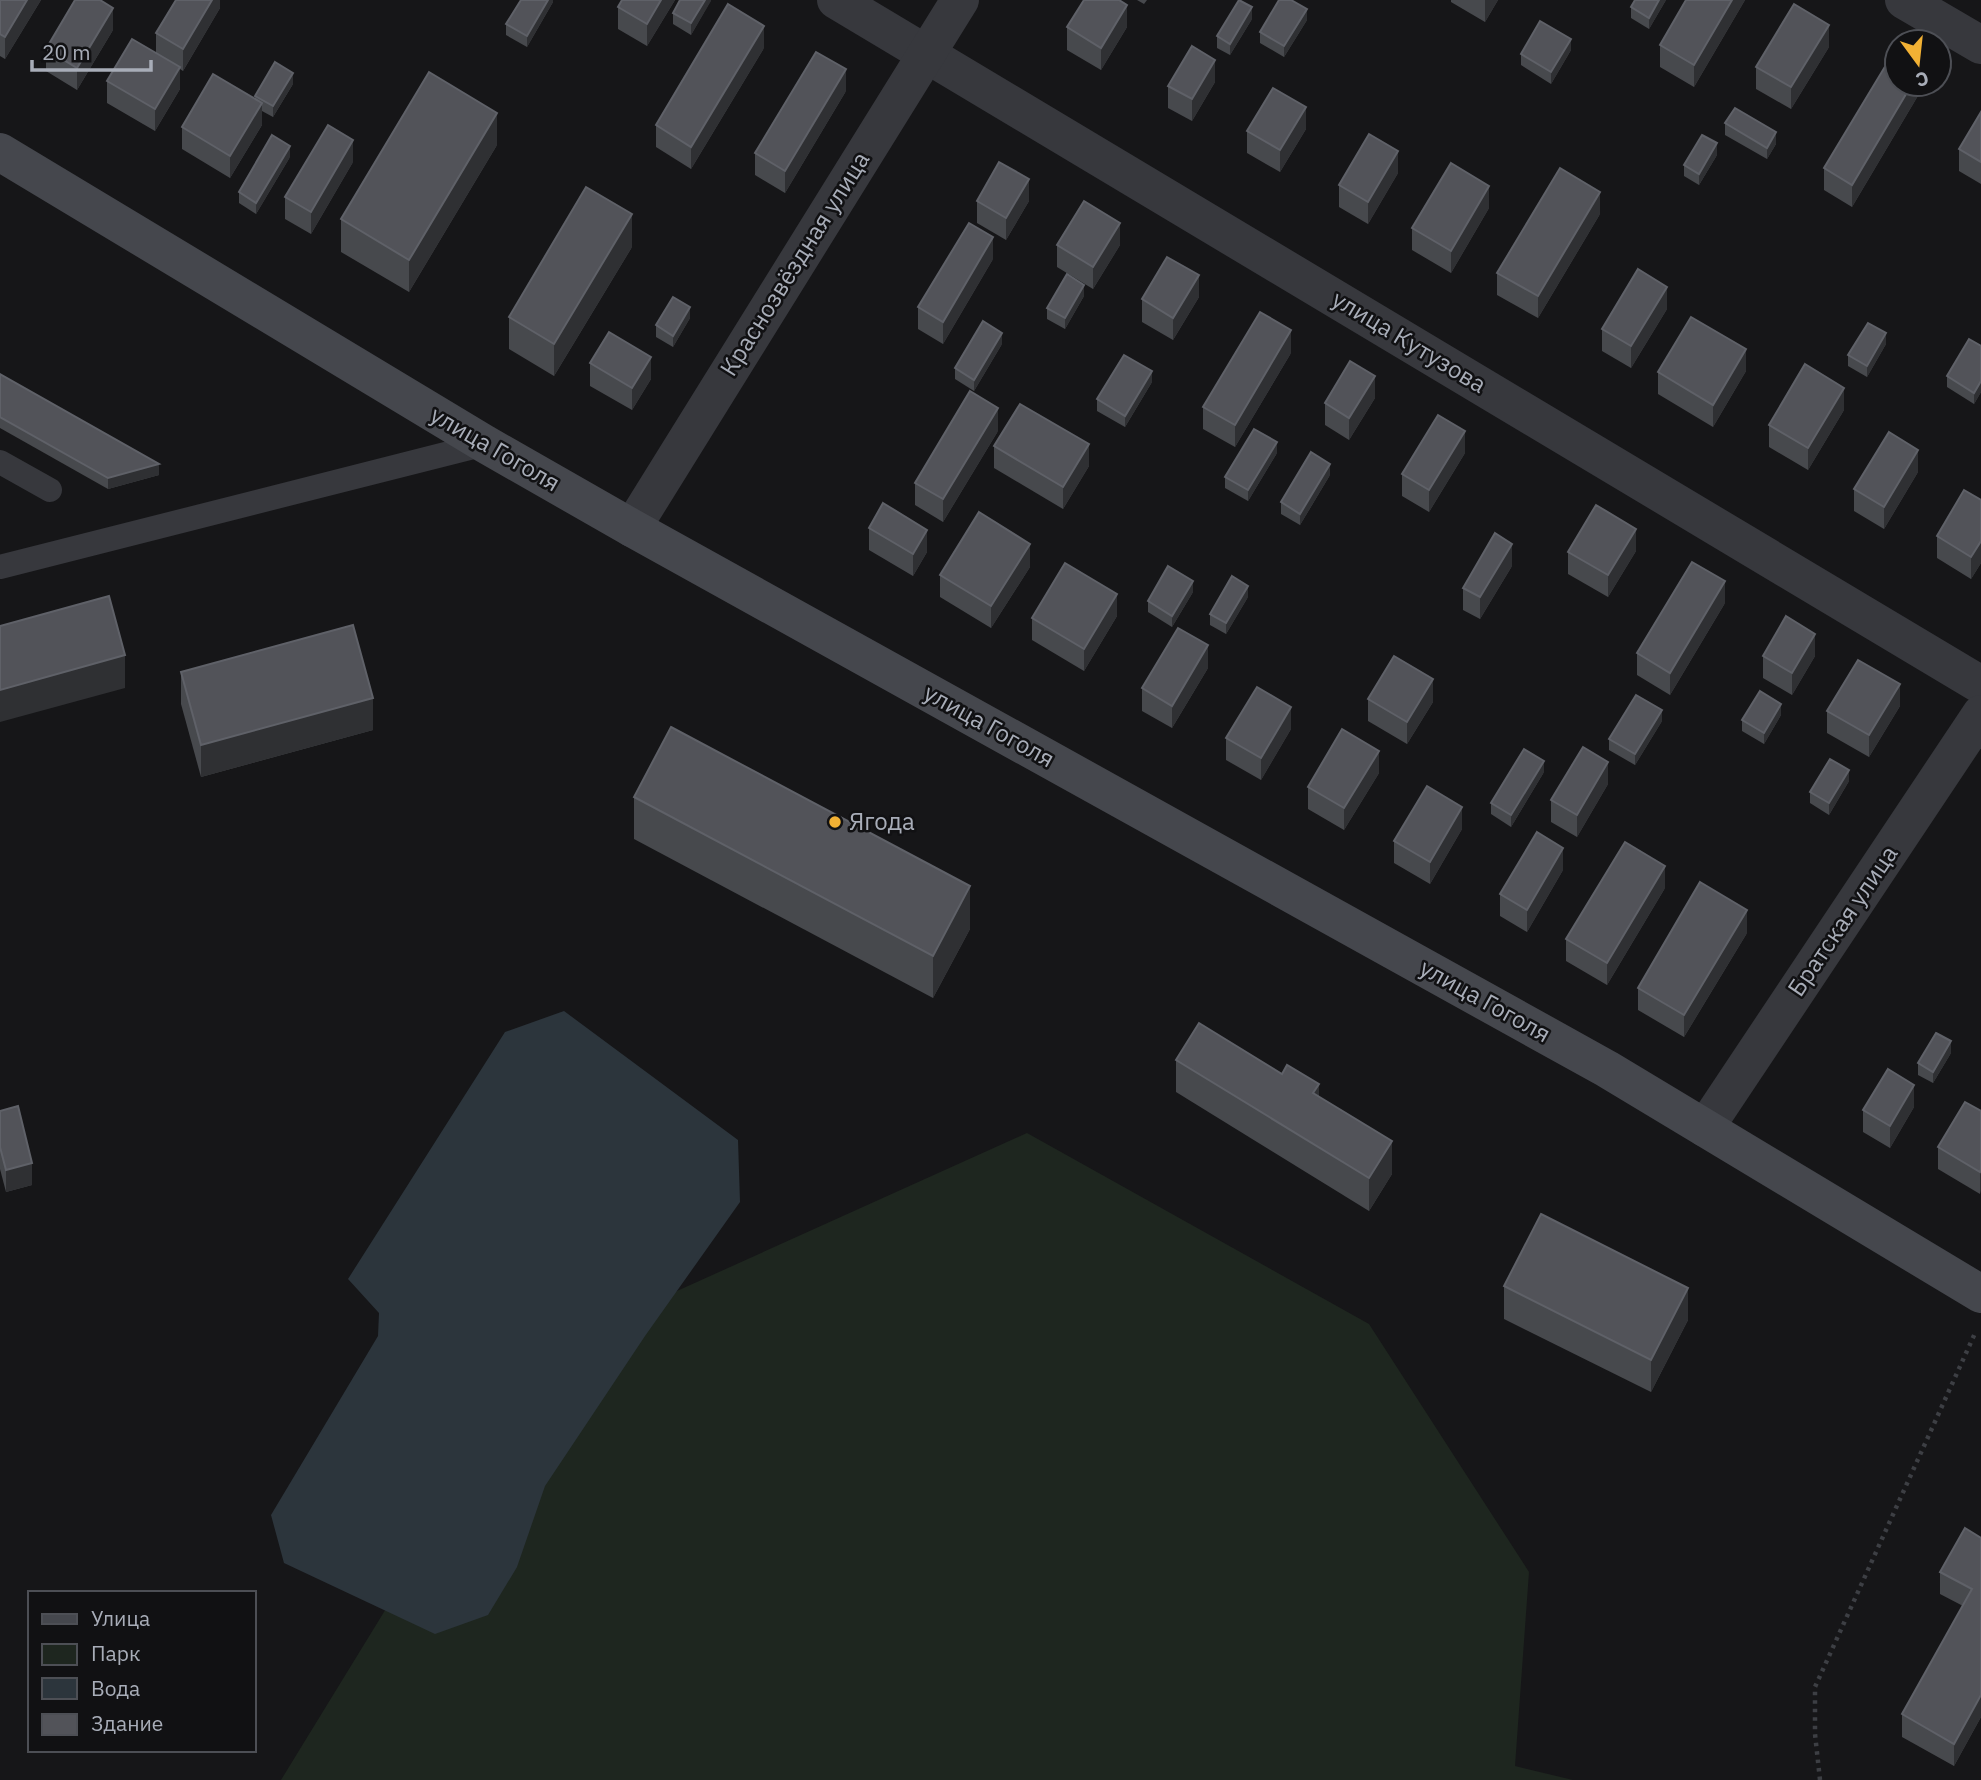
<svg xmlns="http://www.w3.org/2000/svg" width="1981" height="1780" viewBox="0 0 1981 1780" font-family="'IBM Plex Sans',sans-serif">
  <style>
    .green { fill: #1e261f }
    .water { fill: #2c353c }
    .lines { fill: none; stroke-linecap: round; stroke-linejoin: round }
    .path { stroke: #3d3f44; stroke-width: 4.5; stroke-dasharray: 3.5 5; stroke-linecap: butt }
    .lane { stroke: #37383d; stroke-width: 24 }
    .street { stroke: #37383d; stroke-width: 38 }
    .secondary { stroke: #45474d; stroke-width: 38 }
    .wall { fill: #47494d }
    .shaded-wall { fill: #2f3033 }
    .building { fill: #525359; stroke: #5f6168; stroke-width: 2 }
    .poi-dot { fill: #f2b134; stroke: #111113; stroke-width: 2.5 }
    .labels { text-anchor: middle; stroke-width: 5; stroke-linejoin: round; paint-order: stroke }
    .street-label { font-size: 24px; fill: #a8adb8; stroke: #111113 }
    .poi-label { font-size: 24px; fill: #a8adb8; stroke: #111113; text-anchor: start }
  </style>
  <rect width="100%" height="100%" fill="#161618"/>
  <polygon class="green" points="1027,1133 1369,1324 1529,1572 1515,1766 1573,1780 281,1780 544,1351"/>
  <polygon class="water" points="564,1011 738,1140 740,1202 645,1336 545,1486 517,1567 488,1615 435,1634 284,1563 271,1515 378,1336 379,1313 348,1279 505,1032"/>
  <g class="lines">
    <polyline class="path" points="1820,1780 1815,1734 1815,1687 1976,1331"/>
    <g class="lane">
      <polyline points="0,462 50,490"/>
      <polyline points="0,567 485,444"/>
    </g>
    <g class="street">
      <polyline points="836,0 1981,685"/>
      <polyline points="1904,0 1981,45"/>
      <polyline points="632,528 960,0"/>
      <polyline points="1705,1128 1981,714"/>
    </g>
    <polyline class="secondary" points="0,152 485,444 632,528 1607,1069 1981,1294"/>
  </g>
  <g class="wall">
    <polygon points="0,0 41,0 5,59 0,56"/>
    <polygon points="220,0 220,8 183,71 180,69 180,89 155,131 107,103 107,81 156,54 156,33"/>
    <polygon points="553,0 553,2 527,47 506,35 506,24"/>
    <polygon points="622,0 675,0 647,46 618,29 618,7"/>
    <polygon points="711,0 691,35 673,24 673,13"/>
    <polygon points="1137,0 1147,0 1144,4"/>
    <polygon points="1451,0 1498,0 1485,22 1451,2"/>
    <polygon points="1666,0 1649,29 1631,18 1631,7"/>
    <polygon points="1686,0 1745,0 1694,87 1660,67 1660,45"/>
    <polygon points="1252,19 1230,55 1217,48 1217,36"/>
    <polygon points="1307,20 1284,57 1260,43 1260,32"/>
    <polygon points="1067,27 1127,27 1101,70 1067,50"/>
    <polygon points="113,30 77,90 46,71 46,49"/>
    <polygon points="1829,47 1791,109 1756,89 1756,67"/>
    <polygon points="764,48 691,169 656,147 656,125"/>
    <polygon points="1571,50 1551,84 1521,65 1521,54"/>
    <polygon points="1215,82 1192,121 1168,108 1168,86"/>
    <polygon points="293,84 273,117 262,111 262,125 230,178 182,149 182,127 255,99 255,96"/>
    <polygon points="1919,84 1919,94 1852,207 1824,190 1824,168"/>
    <polygon points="846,91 785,193 755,175 755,153"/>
    <polygon points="1981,112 1981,184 1959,171 1959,149"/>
    <polygon points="1725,123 1776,144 1767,159 1725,135"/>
    <polygon points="1306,129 1280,172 1247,153 1247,131"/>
    <polygon points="497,145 409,292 341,252 341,219"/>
    <polygon points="1717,155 1699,185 1684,176 1684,165"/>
    <polygon points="290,157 256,214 239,203 239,192"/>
    <polygon points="353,162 311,234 285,219 285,197"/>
    <polygon points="1398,173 1368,224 1339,207 1339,185"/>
    <polygon points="977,201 1029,201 1006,240 977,223"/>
    <polygon points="1489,208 1451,273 1412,250 1412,228"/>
    <polygon points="1600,214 1538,318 1497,295 1497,273"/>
    <polygon points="1057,245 1120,245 1093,289 1057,267"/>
    <polygon points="632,247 554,376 509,349 509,317"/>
    <polygon points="993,259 943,344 918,329 918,307"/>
    <polygon points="1084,296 1065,329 1047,319 1047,308"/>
    <polygon points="1199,297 1173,340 1142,322 1142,299"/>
    <polygon points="1667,309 1631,368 1602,351 1602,329"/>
    <polygon points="690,318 673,347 656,337 656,325"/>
    <polygon points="1002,344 974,391 955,379 955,368"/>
    <polygon points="1886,344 1867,377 1848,366 1848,355"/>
    <polygon points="1981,346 1981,392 1974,404 1947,387 1947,376"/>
    <polygon points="1291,353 1235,447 1203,429 1203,407"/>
    <polygon points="590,363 651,379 632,410 590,386"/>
    <polygon points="1746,371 1713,427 1658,394 1658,372"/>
    <polygon points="0,374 159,475 108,489 0,428"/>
    <polygon points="1152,382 1125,427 1097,411 1097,399"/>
    <polygon points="1375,398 1349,440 1325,425 1325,403"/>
    <polygon points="1844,410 1808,470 1769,447 1769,425"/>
    <polygon points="998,431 943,522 915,505 915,483"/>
    <polygon points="994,446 1089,466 1063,509 994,468"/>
    <polygon points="1277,453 1248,501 1225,488 1225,477"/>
    <polygon points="1465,453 1429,512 1402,496 1402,474"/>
    <polygon points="1918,472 1884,529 1854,511 1854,489"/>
    <polygon points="1330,475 1300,525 1281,514 1281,502"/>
    <polygon points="1981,500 1981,563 1971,579 1937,558 1937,536"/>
    <polygon points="869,528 927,552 913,576 869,550"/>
    <polygon points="1636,551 1608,597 1568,574 1568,552"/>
    <polygon points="1512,566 1480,619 1463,610 1463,588"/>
    <polygon points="1030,567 991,628 940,597 940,575"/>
    <polygon points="1193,592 1172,627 1148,612 1148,601"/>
    <polygon points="1248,597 1226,634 1210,625 1210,614"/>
    <polygon points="1725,603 1670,695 1637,675 1637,653"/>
    <polygon points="1117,616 1084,671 1032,640 1032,618"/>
    <polygon points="1763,656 1815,656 1792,695 1763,678"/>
    <polygon points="1208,668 1172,728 1142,711 1142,688"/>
    <polygon points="181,672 373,730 201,777 181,704"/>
    <polygon points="1368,699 1433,702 1407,744 1368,721"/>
    <polygon points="1900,706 1869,757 1827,733 1827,711"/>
    <polygon points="1781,715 1764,744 1742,731 1742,720"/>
    <polygon points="1662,721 1635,765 1609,750 1609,739"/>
    <polygon points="1291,729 1261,780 1226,760 1226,738"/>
    <polygon points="1544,772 1511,827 1491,814 1491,803"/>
    <polygon points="1379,773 1344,830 1308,809 1308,787"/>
    <polygon points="1849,781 1829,815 1810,803 1810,792"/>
    <polygon points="1608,784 1577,837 1551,822 1551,800"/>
    <polygon points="634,797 970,929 933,998 634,839"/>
    <polygon points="1462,829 1430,884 1394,863 1394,841"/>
    <polygon points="1563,870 1527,932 1500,916 1500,894"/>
    <polygon points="1665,888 1607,985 1566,961 1566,939"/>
    <polygon points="1747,933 1684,1037 1638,1010 1638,988"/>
    <polygon points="1951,1053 1933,1083 1918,1075 1918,1063"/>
    <polygon points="1176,1060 1319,1097 1392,1174 1369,1211 1176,1092"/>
    <polygon points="1914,1107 1890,1148 1863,1132 1863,1110"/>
    <polygon points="0,1111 32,1185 6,1192 0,1169"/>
    <polygon points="1981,1111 1980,1194 1938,1169 1938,1147"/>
    <polygon points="1504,1286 1688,1320 1651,1392 1504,1319"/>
    <polygon points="1981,1538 1981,1717 1954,1766 1902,1737 1902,1714 1963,1606 1940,1594 1940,1572"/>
  </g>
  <g class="shaded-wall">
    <polygon points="27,0 41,0 5,59 5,37"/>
    <polygon points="212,0 220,0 220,8 183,71 183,49"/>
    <polygon points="548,0 553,0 553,2 527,47 527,36"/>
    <polygon points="661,0 675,0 647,46 647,24"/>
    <polygon points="705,0 711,0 711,1 691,35 691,23"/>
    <polygon points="1485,0 1498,0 1485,22"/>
    <polygon points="1659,0 1666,0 1649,29 1649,18"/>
    <polygon points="1732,0 1745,0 1694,87 1694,65"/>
    <polygon points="1127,5 1127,27 1101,70 1101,48"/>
    <polygon points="1252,7 1252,19 1230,55 1230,44"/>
    <polygon points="113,8 113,30 77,90 77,68"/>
    <polygon points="1307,9 1307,20 1284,57 1284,46"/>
    <polygon points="1829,25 1829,47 1791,109 1791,87"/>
    <polygon points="764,26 764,48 691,169 691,147"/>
    <polygon points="1571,39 1571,50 1551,84 1551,72"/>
    <polygon points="1215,60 1215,82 1192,121 1192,99"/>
    <polygon points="180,67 180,89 155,131 155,109"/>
    <polygon points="846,69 846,91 785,193 785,171"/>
    <polygon points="293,73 293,84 273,117 273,106"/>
    <polygon points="1912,84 1919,84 1919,94 1852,207 1852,185"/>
    <polygon points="262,103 262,125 230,178 230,156"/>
    <polygon points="1306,107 1306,129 1280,172 1280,150"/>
    <polygon points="497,113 497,145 409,292 409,260"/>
    <polygon points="1776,132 1776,144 1767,159 1767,148"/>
    <polygon points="353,140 353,162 311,234 311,212"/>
    <polygon points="1717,143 1717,155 1699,185 1699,174"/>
    <polygon points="290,146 290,157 256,214 256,203"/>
    <polygon points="1398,151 1398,173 1368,224 1368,202"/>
    <polygon points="1029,179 1029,201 1006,240 1006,218"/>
    <polygon points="1489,186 1489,208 1451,273 1451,251"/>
    <polygon points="1600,192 1600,214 1538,318 1538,296"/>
    <polygon points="632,214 632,247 554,376 554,344"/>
    <polygon points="1120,223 1120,245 1093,289 1093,267"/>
    <polygon points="993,237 993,259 943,344 943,322"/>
    <polygon points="1199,275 1199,297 1173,340 1173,318"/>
    <polygon points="1084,285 1084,296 1065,329 1065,318"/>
    <polygon points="1667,287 1667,309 1631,368 1631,346"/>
    <polygon points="690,307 690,318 673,347 673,336"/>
    <polygon points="1291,330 1291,353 1235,447 1235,425"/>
    <polygon points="1002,333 1002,344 974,391 974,380"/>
    <polygon points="1886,333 1886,344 1867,377 1867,366"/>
    <polygon points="1746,349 1746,371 1713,427 1713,405"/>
    <polygon points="651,357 651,379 632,410 632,388"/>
    <polygon points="1152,371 1152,382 1125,427 1125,416"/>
    <polygon points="1375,376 1375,398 1349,440 1349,418"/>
    <polygon points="1981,381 1981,392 1974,404 1974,393"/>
    <polygon points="1844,388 1844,410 1808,470 1808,448"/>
    <polygon points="998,408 998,431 943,522 943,499"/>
    <polygon points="1465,431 1465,453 1429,512 1429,490"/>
    <polygon points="1277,442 1277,453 1248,501 1248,490"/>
    <polygon points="1089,444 1089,466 1063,509 1063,487"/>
    <polygon points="1918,450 1918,472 1884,529 1884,507"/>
    <polygon points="159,464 159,475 108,489 108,478"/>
    <polygon points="1330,464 1330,475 1300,525 1300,514"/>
    <polygon points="1636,529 1636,551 1608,597 1608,575"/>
    <polygon points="927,530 927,552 913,576 913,554"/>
    <polygon points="1981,541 1981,563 1971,579 1971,557"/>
    <polygon points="1030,544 1030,567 991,628 991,606"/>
    <polygon points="1512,544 1512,566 1480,619 1480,597"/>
    <polygon points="1193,581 1193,592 1172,627 1172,616"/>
    <polygon points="1725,581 1725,603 1670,695 1670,673"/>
    <polygon points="1248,586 1248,597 1226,634 1226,623"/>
    <polygon points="1117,594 1117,616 1084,671 1084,649"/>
    <polygon points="1815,634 1815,656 1792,695 1792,673"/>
    <polygon points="1208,645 1208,668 1172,728 1172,706"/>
    <polygon points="125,655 125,688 0,722 0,690"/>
    <polygon points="1433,679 1433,702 1407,744 1407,722"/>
    <polygon points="1900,684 1900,706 1869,757 1869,735"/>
    <polygon points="373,698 373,730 201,777 201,745"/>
    <polygon points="1781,704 1781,715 1764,744 1764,733"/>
    <polygon points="1291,707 1291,729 1261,780 1261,758"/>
    <polygon points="1662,710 1662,721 1635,765 1635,754"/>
    <polygon points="1379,751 1379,773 1344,830 1344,808"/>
    <polygon points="1544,761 1544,772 1511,827 1511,815"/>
    <polygon points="1608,762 1608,784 1577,837 1577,815"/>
    <polygon points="1849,770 1849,781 1829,815 1829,803"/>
    <polygon points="1462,807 1462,829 1430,884 1430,862"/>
    <polygon points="1563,848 1563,870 1527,932 1527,910"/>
    <polygon points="1665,866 1665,888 1607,985 1607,963"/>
    <polygon points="970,886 970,929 933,998 933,956"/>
    <polygon points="1747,910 1747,933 1684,1037 1684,1015"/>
    <polygon points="1951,1041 1951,1053 1933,1083 1933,1072"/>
    <polygon points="1319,1084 1319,1117 1313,1093"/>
    <polygon points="1914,1085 1914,1107 1890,1148 1890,1126"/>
    <polygon points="1392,1141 1392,1174 1369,1211 1369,1178"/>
    <polygon points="32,1163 32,1185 6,1192 6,1170"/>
    <polygon points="1981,1169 1981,1191 1980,1194 1980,1172"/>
    <polygon points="1688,1288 1688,1320 1651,1392 1651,1360"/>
    <polygon points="1981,1695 1981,1717 1954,1766 1954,1744"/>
  </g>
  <g class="building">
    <polygon points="0,0 27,0 5,37 0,34"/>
    <polygon points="75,0 100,0 113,8 77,68 46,49"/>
    <polygon points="176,0 212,0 183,49 156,33"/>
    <polygon points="521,0 548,0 527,36 506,24"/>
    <polygon points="622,0 661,0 647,24 618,7"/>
    <polygon points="680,0 705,0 691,23 673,13"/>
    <polygon points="1084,0 1119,0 1127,5 1101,48 1067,27"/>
    <polygon points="1239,0 1252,7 1230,44 1217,36"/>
    <polygon points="1279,0 1291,0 1307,9 1284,46 1260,32"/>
    <polygon points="1635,0 1659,0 1649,18 1631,7"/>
    <polygon points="1686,0 1732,0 1694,65 1660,45"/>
    <polygon points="728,4 764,26 691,147 656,125"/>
    <polygon points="1794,4 1829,25 1791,87 1756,67"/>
    <polygon points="1540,21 1571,39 1551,72 1521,54"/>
    <polygon points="132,39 180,67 155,109 107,81"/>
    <polygon points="1192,46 1215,60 1192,99 1168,86"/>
    <polygon points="816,52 846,69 785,171 755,153"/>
    <polygon points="1892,55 1897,58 1897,84 1912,84 1852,185 1824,168"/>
    <polygon points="275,62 293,73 273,106 255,96"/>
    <polygon points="429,72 497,113 409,260 341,219"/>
    <polygon points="213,74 262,103 230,156 182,127"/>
    <polygon points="1273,88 1306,107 1280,150 1247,131"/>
    <polygon points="1735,108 1776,132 1767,148 1725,123"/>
    <polygon points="1981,112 1981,162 1959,149"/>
    <polygon points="328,125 353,140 311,212 285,197"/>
    <polygon points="1369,134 1398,151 1368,202 1339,185"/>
    <polygon points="272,135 290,146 256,203 239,192"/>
    <polygon points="1702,135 1717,143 1699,174 1684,165"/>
    <polygon points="999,162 1029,179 1006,218 977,201"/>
    <polygon points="1451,163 1489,186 1451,251 1412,228"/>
    <polygon points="1560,168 1600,192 1538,296 1497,273"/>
    <polygon points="586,187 632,214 554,344 509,317"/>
    <polygon points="1084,201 1120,223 1093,267 1057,245"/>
    <polygon points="969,223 993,237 943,322 918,307"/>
    <polygon points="1167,257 1199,275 1173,318 1142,299"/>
    <polygon points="1638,269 1667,287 1631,346 1602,329"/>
    <polygon points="1067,274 1084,285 1065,318 1047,308"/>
    <polygon points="673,297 690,307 673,336 656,325"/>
    <polygon points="1260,312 1291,330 1235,425 1203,407"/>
    <polygon points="1691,317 1746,349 1713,405 1658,372"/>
    <polygon points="983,321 1002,333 974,380 955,368"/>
    <polygon points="1868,323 1886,333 1867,366 1848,355"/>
    <polygon points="609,332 651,357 632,388 590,363"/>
    <polygon points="1969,339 1981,346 1981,381 1974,393 1947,376"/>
    <polygon points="1124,355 1152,371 1125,416 1097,399"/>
    <polygon points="1350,361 1375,376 1349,418 1325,403"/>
    <polygon points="1805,364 1844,388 1808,448 1769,425"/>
    <polygon points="0,374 159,464 108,478 0,417"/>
    <polygon points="970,391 998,408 943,499 915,483"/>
    <polygon points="1020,404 1089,444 1063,487 994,446"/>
    <polygon points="1438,415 1465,431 1429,490 1402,474"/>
    <polygon points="1254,429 1277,442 1248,490 1225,477"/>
    <polygon points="1889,432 1918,450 1884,507 1854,489"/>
    <polygon points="1311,452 1330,464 1300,514 1281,502"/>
    <polygon points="1964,490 1981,500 1981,541 1971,557 1937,536"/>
    <polygon points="883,503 927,530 913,554 869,528"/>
    <polygon points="1596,505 1636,529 1608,575 1568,552"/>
    <polygon points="979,512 1030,544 991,606 940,575"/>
    <polygon points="1495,533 1512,544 1480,597 1463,588"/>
    <polygon points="1692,562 1725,581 1670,673 1637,653"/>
    <polygon points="1065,563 1117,594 1084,649 1032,618"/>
    <polygon points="1168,566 1193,581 1172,616 1148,601"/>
    <polygon points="1232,576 1248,586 1226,623 1210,614"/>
    <polygon points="109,596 125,655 0,690 0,626"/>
    <polygon points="1786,616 1815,634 1792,673 1763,656"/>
    <polygon points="353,625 373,698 201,745 181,672"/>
    <polygon points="1178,628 1208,645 1172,706 1142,688"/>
    <polygon points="1394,656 1433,679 1407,722 1368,699"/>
    <polygon points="1858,660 1900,684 1869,735 1827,711"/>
    <polygon points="1257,687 1291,707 1261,758 1226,738"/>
    <polygon points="1760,691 1781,704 1764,733 1742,720"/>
    <polygon points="1636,695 1662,710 1635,754 1609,739"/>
    <polygon points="671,727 970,886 933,956 634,797"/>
    <polygon points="1342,729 1379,751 1344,808 1308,787"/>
    <polygon points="1583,747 1608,762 1577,815 1551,800"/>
    <polygon points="1524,749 1544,761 1511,815 1491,803"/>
    <polygon points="1830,759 1849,770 1829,803 1810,792"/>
    <polygon points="1427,786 1462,807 1430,862 1394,841"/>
    <polygon points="1537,832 1563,848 1527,910 1500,894"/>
    <polygon points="1625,842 1665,866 1607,963 1566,939"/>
    <polygon points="1700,882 1747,910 1684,1015 1638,988"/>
    <polygon points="1199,1023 1282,1074 1287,1065 1319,1084 1313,1093 1392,1141 1369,1178 1176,1060"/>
    <polygon points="1936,1033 1951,1041 1933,1072 1918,1063"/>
    <polygon points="1888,1069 1914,1085 1890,1126 1863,1110"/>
    <polygon points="1965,1102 1981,1111 1981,1169 1980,1172 1938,1147"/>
    <polygon points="18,1106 32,1163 6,1170 0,1147 0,1111"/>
    <polygon points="1541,1214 1688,1288 1651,1360 1504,1286"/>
    <polygon points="1965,1528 1981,1538 1981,1695 1954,1744 1902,1714 1972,1589 1940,1572"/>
  </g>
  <circle class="poi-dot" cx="835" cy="822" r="7"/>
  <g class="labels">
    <g class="street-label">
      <text transform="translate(795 264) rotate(-58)" y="8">Краснозвёздная улица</text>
      <text transform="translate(1409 342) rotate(31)" y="8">улица Кутузова</text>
      <text transform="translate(495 449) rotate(30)" y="8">улица Гоголя</text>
      <text transform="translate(989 726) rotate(29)" y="8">улица Гоголя</text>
      <text transform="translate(1843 921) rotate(-56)" y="8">Братская улица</text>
      <text transform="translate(1485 1001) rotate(29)" y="8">улица Гоголя</text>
    </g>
    <g class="poi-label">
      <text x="849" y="830">Ягода</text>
    </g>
  </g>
  <rect x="28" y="1591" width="228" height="161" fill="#111113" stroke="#4d4f55" stroke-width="2"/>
  <rect x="42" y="1614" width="35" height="10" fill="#45474d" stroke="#4d4f55" stroke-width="2"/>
  <text x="91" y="1626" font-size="21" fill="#a8adb8">Улица</text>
  <rect x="42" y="1644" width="35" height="21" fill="#1e261f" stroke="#4d4f55" stroke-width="2"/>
  <text x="91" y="1661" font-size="21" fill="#a8adb8">Парк</text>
  <rect x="42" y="1678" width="35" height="21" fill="#2c353c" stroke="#4d4f55" stroke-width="2"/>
  <text x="91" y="1696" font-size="21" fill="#a8adb8">Вода</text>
  <rect x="42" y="1714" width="35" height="21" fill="#525359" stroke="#4d4f55" stroke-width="2"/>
  <text x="91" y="1731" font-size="21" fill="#a8adb8">Здание</text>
  <g transform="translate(1918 63) rotate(165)"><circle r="33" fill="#111113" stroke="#4d4f55" stroke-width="2"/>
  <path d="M0-5L12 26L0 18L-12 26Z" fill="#f2b134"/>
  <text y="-10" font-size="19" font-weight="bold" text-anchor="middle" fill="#a8adb8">С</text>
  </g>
  <path d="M32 60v10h119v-10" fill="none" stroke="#a8adb8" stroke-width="3.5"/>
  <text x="42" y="60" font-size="21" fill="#a8adb8" stroke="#111113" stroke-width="5" paint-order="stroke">20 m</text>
</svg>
